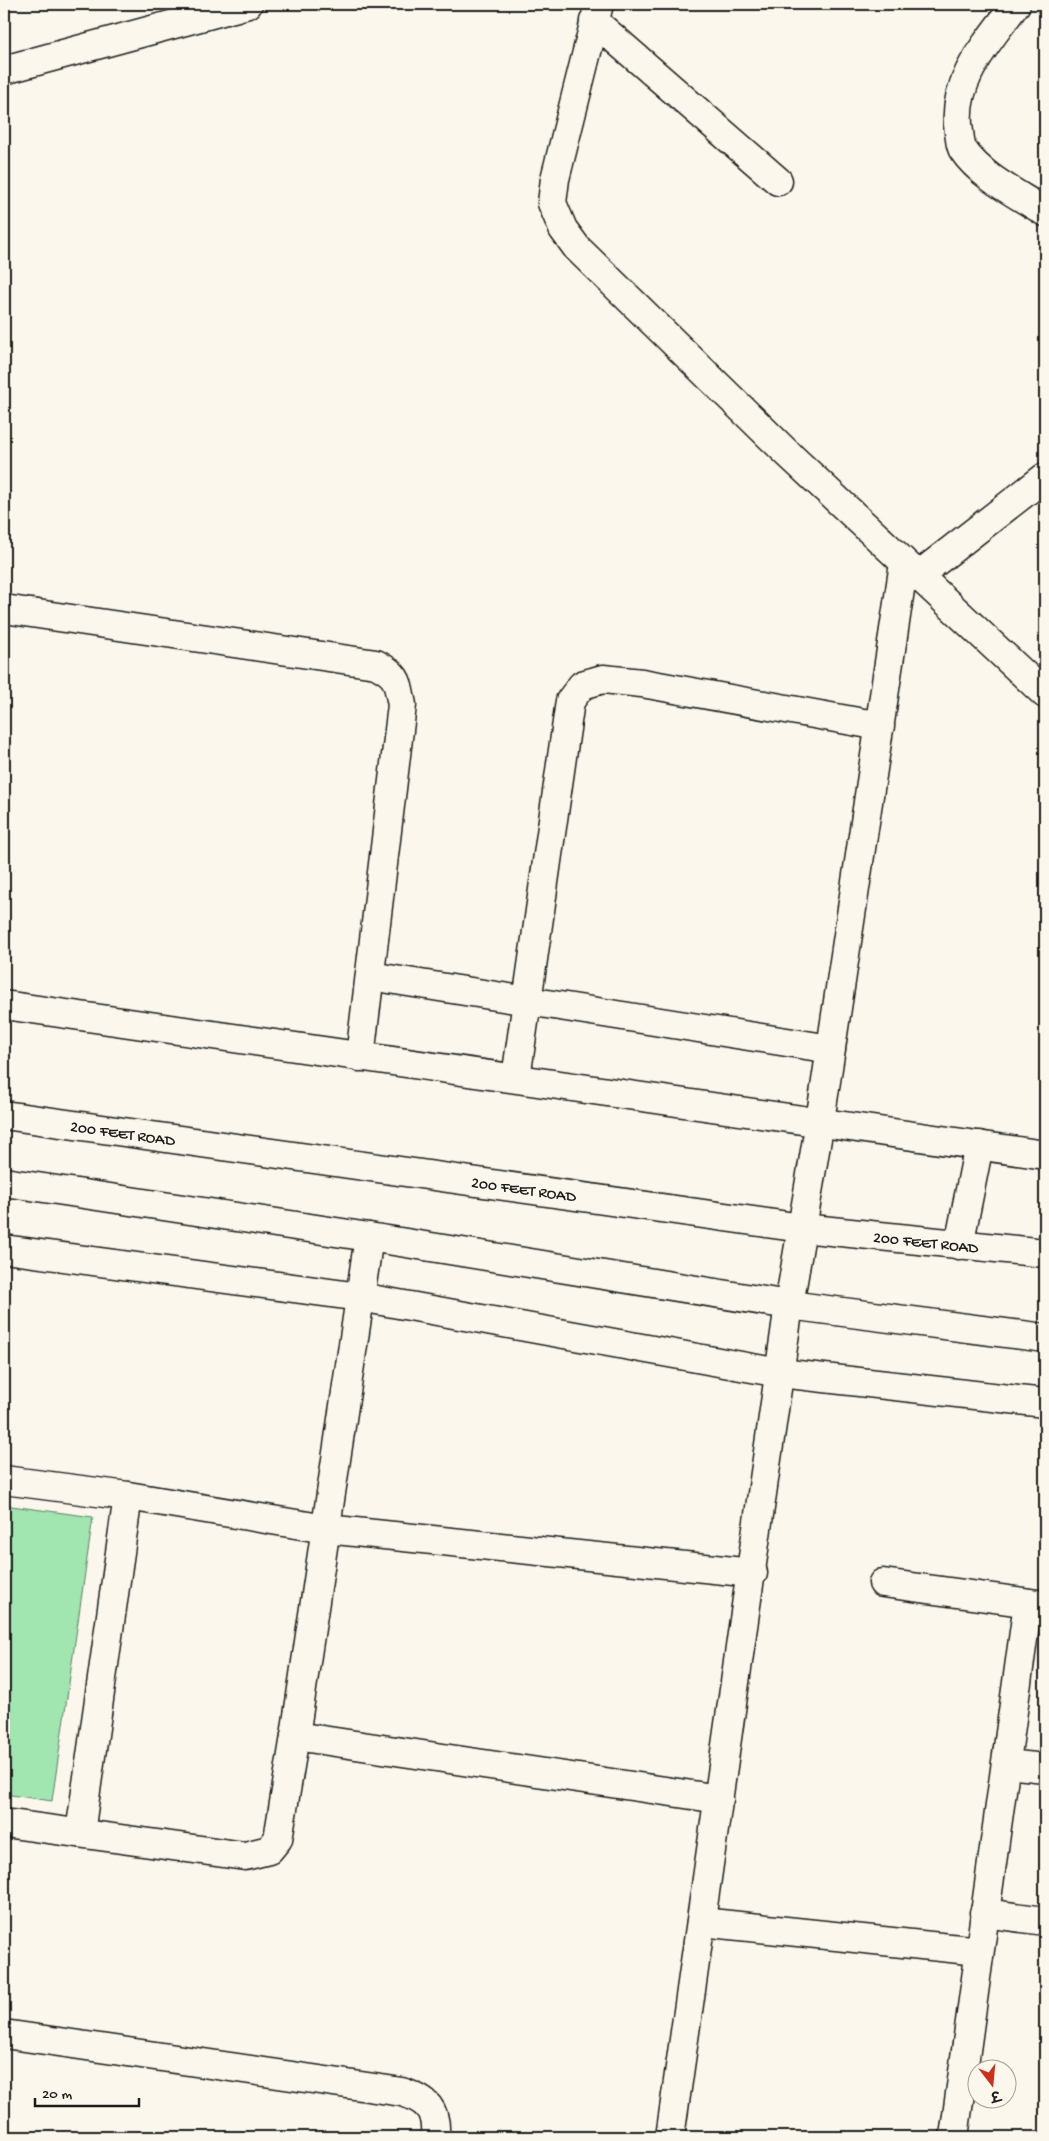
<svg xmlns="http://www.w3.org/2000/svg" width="1049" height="2141" viewBox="0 0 1049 2141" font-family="'Gochi Hand','Playpen Sans Deva',sans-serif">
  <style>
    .green { fill: #a1e5b0; stroke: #5e8066 }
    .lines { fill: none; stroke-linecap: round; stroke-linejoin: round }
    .minor-casing { stroke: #1c1c1c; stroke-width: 31 }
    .tertiary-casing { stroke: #1c1c1c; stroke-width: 31 }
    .minor { stroke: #fbf7ec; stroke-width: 28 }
    .tertiary { stroke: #fbf7ec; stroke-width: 28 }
    .labels { text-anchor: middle; stroke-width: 4; stroke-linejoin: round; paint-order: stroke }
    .street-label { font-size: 16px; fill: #1c1c1c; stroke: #fbf7ec }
  </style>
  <rect width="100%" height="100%" fill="#fbf7ec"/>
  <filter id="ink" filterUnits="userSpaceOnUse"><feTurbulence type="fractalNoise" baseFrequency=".02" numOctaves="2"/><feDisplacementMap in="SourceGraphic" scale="10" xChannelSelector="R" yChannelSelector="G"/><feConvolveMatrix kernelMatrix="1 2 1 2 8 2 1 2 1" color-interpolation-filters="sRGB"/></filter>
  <g filter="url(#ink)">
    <polygon class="green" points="4,1505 93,1517 52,1801 4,1794"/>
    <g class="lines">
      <g class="minor-casing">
        <g id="minor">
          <path d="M1016,4C988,42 950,82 959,132C960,138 960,146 963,150C982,178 1018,194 1045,212"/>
          <polyline points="594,21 778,181"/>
          <polyline points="4,70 248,4"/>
          <polyline points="919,575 1045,477"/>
          <path d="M4,609L376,664C399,676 397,681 402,705L360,1057"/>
          <polyline points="370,976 831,1049"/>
          <polyline points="4,1005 1045,1155"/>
          <polyline points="516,1078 570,701 582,685 603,679 642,683 880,726"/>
          <polyline points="4,1249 360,1297 780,1373 1045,1403"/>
          <polyline points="4,1480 128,1496 326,1529 753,1573"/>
          <polyline points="883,1583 1045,1605"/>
          <polyline points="295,1736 719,1799"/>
          <polyline points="1007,1764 1045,1768"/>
          <polyline points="4,1823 245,1856 269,1850 278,1839 295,1736 369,1237"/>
          <polyline points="80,1833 128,1496"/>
          <polyline points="984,1913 1045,1921"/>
          <polyline points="701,1922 979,1951"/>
          <path d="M4,2034L402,2092C427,2100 437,2109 435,2137"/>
          <polyline points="670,2137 789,1305 820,1121 904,563"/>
          <polyline points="954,2137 1028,1603"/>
        </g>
      </g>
      <g class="tertiary-casing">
        <g id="tertiary">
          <polyline points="599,4 555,179 552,203 563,229 577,248 784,450 1045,694"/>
          <polyline points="4,1115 802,1228 1045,1253"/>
          <polyline points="4,1182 369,1237 789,1305 1045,1338"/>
          <polyline points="959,1245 979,1145"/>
        </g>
      </g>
      <use href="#minor" class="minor"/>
      <use href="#tertiary" class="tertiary"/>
    </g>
  </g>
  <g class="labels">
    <g class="street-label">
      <text transform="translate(123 1132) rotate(8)" y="6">200 FEET ROAD</text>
      <text transform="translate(524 1188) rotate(8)" y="6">200 FEET ROAD</text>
      <text transform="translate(926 1241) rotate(6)" y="6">200 FEET ROAD</text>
    </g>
  </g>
  <rect width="1049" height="2141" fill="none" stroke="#fbf7ec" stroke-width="20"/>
  <rect x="10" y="10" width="1029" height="2121" fill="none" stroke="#1c1c1c" stroke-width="2" filter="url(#ink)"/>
  <g transform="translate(992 2084) rotate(164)"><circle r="24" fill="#fbf7ec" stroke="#a29f99"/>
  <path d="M0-4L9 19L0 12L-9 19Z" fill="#c8321e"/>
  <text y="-8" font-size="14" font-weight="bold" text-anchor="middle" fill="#1c1c1c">उ</text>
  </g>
  <path d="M35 2098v8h104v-8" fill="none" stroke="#1c1c1c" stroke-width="2.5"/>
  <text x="42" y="2098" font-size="15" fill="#1c1c1c" stroke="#fbf7ec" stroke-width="4" paint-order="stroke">20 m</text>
</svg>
